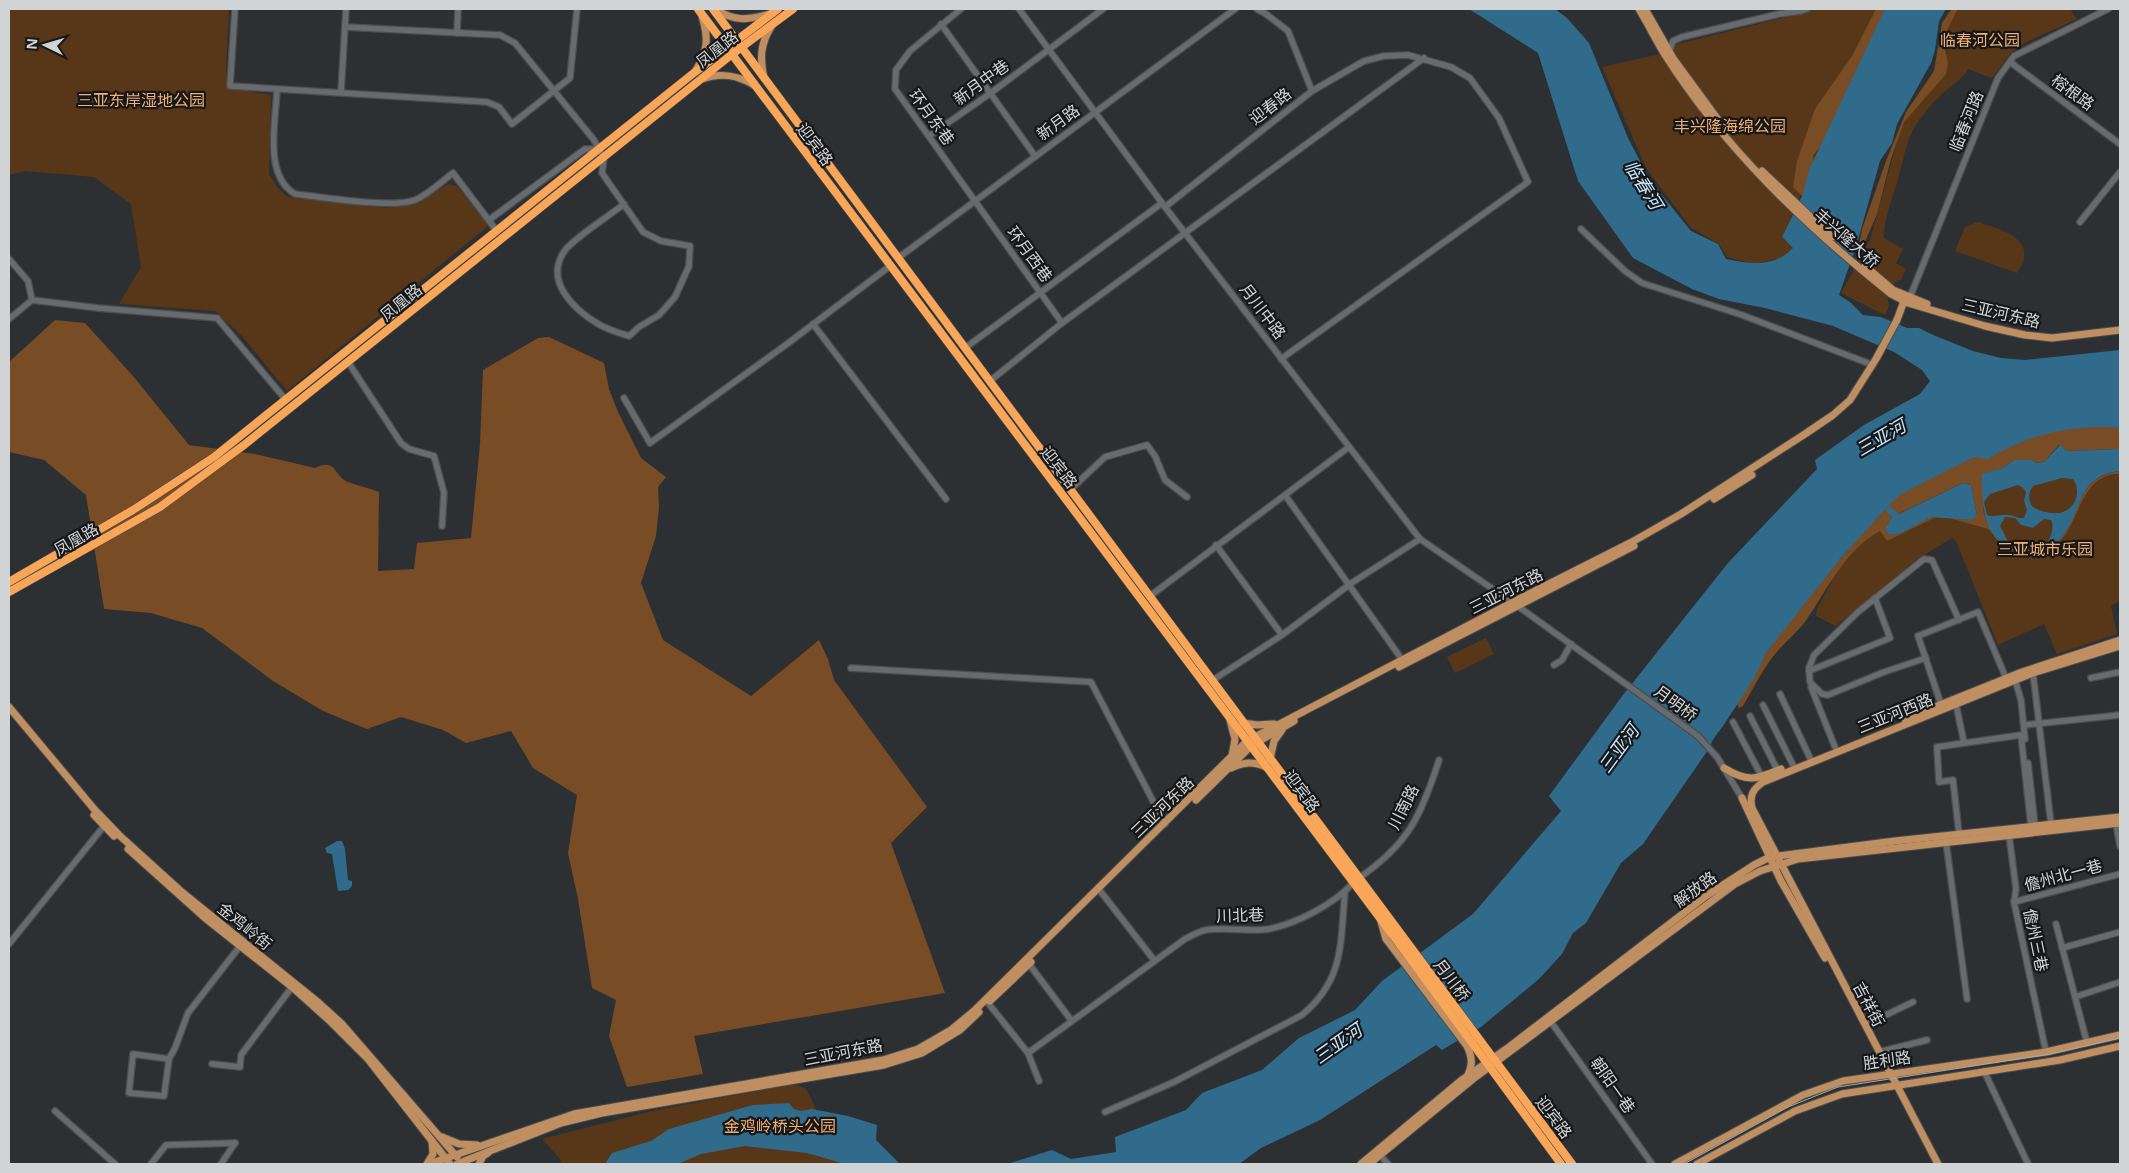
<svg xmlns="http://www.w3.org/2000/svg" width="2129" height="1173" viewBox="0 0 2129 1173" font-family="'Open Sans','Noto Sans SC',sans-serif">
  <style>
    .green { fill: #583718 }
    .forest { fill: #784c24; fill-rule: evenodd }
    .water { fill: #306b8c; fill-rule: evenodd }
    .lines { fill: none; stroke-linecap: round; stroke-linejoin: round }
    .minor-casing { stroke: #494d4e; stroke-width: 8 }
    .major-casing { stroke: #494d4e; stroke-width: 9 }
    .highway-casing { stroke: #494d4e; stroke-width: 9 }
    .minor { stroke: #676b6d; stroke-width: 5.5 }
    .major { stroke: #bf8e61; stroke-width: 7 }
    .highway { stroke: #faa659; stroke-width: 8 }
    .tram { stroke: #a6aaab; stroke-width: 1 }
    .labels { text-anchor: middle; stroke-width: 4.5; stroke-linejoin: round; paint-order: stroke }
    .park-label { font-size: 16px; fill: #f3af73; stroke: #161718 }
    .street-label { font-size: 16px; fill: #d1d4d5; stroke: #161718 }
    .water-label { font-size: 18px; font-style: italic; fill: #c5e5fa; stroke: #161718 }
  </style>
  <rect width="100%" height="100%" fill="#2c3032"/>
  <g class="green">
    <polygon points="9,9 229,9 226,70 235,89 271,95 269,174 277,187 288,197 387,208 415,204 448,184 457,186 488,226 287,391 243,337 215,311 119,304 141,267 131,204 94,177 25,171 9,175"/>
    <polygon points="1809,9 1882,9 1782,238 1793,248 1785,257 1754,264 1727,257 1719,244 1691,228 1646,168 1602,67 1660,54 1678,44 1807,12"/>
    <path d="M1953,9H2070L2077,19L2022,44L2009,55L1992,78L1968,69C1962,80 1950,86 1941,95C1934,101 1928,108 1923,115C1906,135 1905,156 1898,179C1893,198 1884,217 1884,238L1903,249L1896,263L1906,269L1901,279L1883,291L1887,294L1889,306L1885,315L1841,293L1870,240L1901,127L1942,59L1941,33L1947,13Z"/>
    <path d="M1978,222C1994,228 2028,234 2024,258C2024,263 2019,269 2017,273L1955,251L1965,227Z"/>
    <polygon points="2064,471 2097,476 2120,474 2120,601 2111,606 2117,634 2057,654 2044,624 1998,645 1956,541 1952,538 1916,560 1836,626 1816,616 1817,609 1841,565 1863,541 1879,528 1973,496"/>
    <polygon points="1486,638 1494,654 1455,673 1447,657"/>
    <polygon points="794,1084 806,1089 843,1164 560,1164 561,1160 542,1139 652,1111"/>
  </g>
  <g class="forest">
    <polygon points="1876,9 1893,9 1825,142 1813,155 1814,176 1823,217 1793,187 1797,161 1815,109 1852,56"/>
    <polygon points="1952,9 1958,9 1948,28 1945,50 1948,62 1946,74 1904,122 1891,159 1877,214 1861,251 1858,251 1862,229 1886,161 1906,112 1934,71 1942,23"/>
    <path d="M55,320L85,323L133,376L189,445L255,454L315,468C336,457 334,476 348,482C358,486 369,488 379,492L378,571L414,569L417,543L471,538L480,444L483,370L538,338L549,337L604,363L609,389L618,412L641,458L666,477L658,487L659,507L656,536L641,583L663,640L751,696L819,640L828,659L834,680L927,807L891,843L945,993L694,1036L703,1074L627,1087L609,1036L616,1000L592,988L578,899L568,853L577,795L533,768L511,731L466,743L443,730L401,717L367,729L323,711L273,681L202,628L151,613L104,609L86,495L44,460L9,452V362Z"/>
    <path d="M2098,423L2120,425V449L2067,451L2059,445L2044,462L2036,463L2032,460H2014L2003,468L1988,473C1977,518 1983,519 2014,549C2024,549 2039,550 2049,546C2084,531 2067,478 2120,471V474C2073,473 2082,542 2044,550C2033,552 2020,551 2009,550L1988,529L1946,517L1934,518L1887,541L1880,531C1845,550 1828,589 1807,619C1798,632 1785,642 1775,654C1763,669 1753,689 1743,706L1739,708L1737,704L1770,639L1903,487L2011,441L2045,431ZM1963,483L1971,485L1977,515L1971,520L1932,517L1901,533L1890,535L1885,529L1892,517Z"/>
  </g>
  <g class="water">
    <path d="M1469,9H1555L1567,18L1589,43L1628,138L1650,180L1691,231L1718,244L1726,259C1750,264 1774,268 1793,248L1782,237L1803,194L1809,170L1885,9H1946L1939,21L1935,50L1931,63L1897,124L1892,143L1880,161L1856,247L1839,295L1850,302L1863,315L1881,317L1907,328H1919L1933,335L1973,351L2001,358L2025,360L2120,350V428C2075,423 2026,435 1988,459L1974,457L1901,494L1888,506L1840,559L1765,654C1756,679 1739,701 1725,723C1719,732 1713,737 1710,747L1643,844L1621,863L1586,923L1573,933L1562,954L1539,979L1481,1027L1442,1050L1436,1045L1320,1120L1261,1148L1239,1164H1007L1052,1150L1071,1159L1116,1152L1115,1137L1186,1110L1202,1093L1262,1070L1299,1038L1355,1010L1382,981L1473,914L1561,811L1549,796L1623,695L1728,563L1817,469L1815,460L1864,425L1920,394L1930,381L1922,370L1894,352L1833,326L1765,308L1719,299L1692,289L1633,258L1578,181L1538,53Z"/>
    <path d="M2060,445L2067,451L2120,449V471C2073,476 2083,518 2058,541C2050,547 2042,547 2033,549C1985,556 1981,509 1982,474L2003,468L2014,460H2032L2036,463L2044,462ZM2062,478L2073,479C2081,490 2077,507 2063,512C2055,515 2040,512 2033,507C2028,502 2028,492 2033,486ZM2018,485L2023,488L2026,492L2024,501L2027,510L2024,518C2018,519 2014,515 2008,515C2000,514 1993,518 1987,515L1984,502L1990,494ZM2005,517L2015,518L2021,525L2033,528L2044,519L2051,520C2055,528 2050,541 2044,547L2022,549L2011,547L2000,526Z"/>
    <polygon points="1963,483 1971,485 1977,516 1971,520 1932,517 1901,533 1890,535 1885,529 1892,517 1885,510 1889,506 1899,514"/>
    <polygon points="337,841 342,841 345,849 348,880 352,881 352,886 348,890 338,891 332,854 327,853 325,848"/>
    <polygon points="789,1103 794,1109 801,1111 812,1109 848,1116 877,1125 876,1140 900,1164 845,1164 807,1153 745,1146 701,1154 678,1164 605,1164 612,1153 651,1141 669,1129 753,1105"/>
  </g>
  <g class="lines">
    <g class="minor-casing">
      <g id="minor">
        <polyline points="235,9 230,86 487,102 499,107 512,124 570,78 577,9"/>
        <polyline points="961,9 910,51 896,70 895,89 1062,323"/>
        <polyline points="1019,9 1165,207 1420,539 1519,607 1698,736 1717,757 1742,798"/>
        <polyline points="941,24 1035,156"/>
        <path d="M345,27L500,35L515,43L594,140L604,158L602,173L643,232L661,241L690,246L689,266L675,297L659,315L639,327L629,336C619,333 609,330 600,325C574,310 542,280 566,249C577,236 609,216 624,204"/>
        <polyline points="457,33 458,9"/>
        <polyline points="1669,52 1673,41 1682,37 1779,14 1801,11 1807,9"/>
        <polyline points="2010,62 2120,144"/>
        <path d="M277,89C276,121 263,175 295,194C323,197 392,209 415,200C429,194 441,182 453,173L496,230"/>
        <polyline points="341,92 346,9"/>
        <polyline points="929,136 988,95 1103,9"/>
        <polyline points="1165,207 1312,91 1288,31 1266,14 1257,9"/>
        <polyline points="489,220 585,149 597,149"/>
        <polyline points="2080,222 2120,172"/>
        <polyline points="1581,229 1625,271 1642,283 1742,315 1873,365"/>
        <polyline points="898,258 1235,9"/>
        <polyline points="9,259 28,281 32,300 98,308 217,318 286,400"/>
        <polyline points="1910,297 1998,78 2014,56 2108,9"/>
        <polyline points="9,319 32,300"/>
        <polyline points="813,324 946,499"/>
        <polyline points="965,348 1162,203"/>
        <polyline points="1281,359 1528,182 1499,118 1470,78 1451,67 1408,55 1384,56 1364,61 1312,91"/>
        <polyline points="348,362 401,443 409,449 434,456 444,493 442,526"/>
        <polyline points="990,381 1062,323 1424,58"/>
        <polyline points="624,398 650,443 787,344 890,266"/>
        <polyline points="1071,489 1105,457 1147,445 1155,456 1165,480 1187,497"/>
        <polyline points="1285,495 1403,661"/>
        <polyline points="1150,596 1349,447"/>
        <polyline points="1282,635 1353,582 1420,539"/>
        <polyline points="1926,658 1884,672 1828,695 1822,694 1810,682 1809,668 1814,655 1858,612 1924,559 1932,560 1959,620"/>
        <polyline points="1554,665 1562,660 1571,644"/>
        <polyline points="851,668 1091,682 1165,824"/>
        <polyline points="1809,671 1890,638 1875,598"/>
        <polyline points="2033,673 2051,824"/>
        <polyline points="2091,678 2120,672"/>
        <polyline points="1213,680 1282,635 1216,545"/>
        <polyline points="2015,680 2021,700 2025,739"/>
        <polyline points="1811,687 1835,747"/>
        <polyline points="1780,694 1810,758"/>
        <polyline points="1941,704 1918,636 1978,612 2006,678"/>
        <polyline points="1956,704 1964,743"/>
        <polyline points="1763,705 1793,765"/>
        <polyline points="1750,716 1778,771"/>
        <polyline points="1733,722 1762,777"/>
        <polyline points="2024,725 2120,715"/>
        <polyline points="2028,763 2035,826"/>
        <polyline points="2116,823 2120,846"/>
        <polyline points="1959,834 1953,780 1939,782 1937,747 2021,735 2031,826"/>
        <polyline points="2009,835 2016,889 2014,902 2046,1052"/>
        <polyline points="1946,842 1967,999"/>
        <path d="M1359,878C1408,844 1421,817 1439,760"/>
        <polyline points="1101,892 1154,960"/>
        <polyline points="2014,902 2120,874"/>
        <polyline points="2056,924 2087,1043"/>
        <polyline points="9,944 104,826"/>
        <polyline points="2062,948 2120,932"/>
        <polyline points="1029,964 1071,1020"/>
        <polyline points="2075,997 2120,982"/>
        <polyline points="988,1003 1028,1053 1039,1081"/>
        <polyline points="1551,1022 1652,1164"/>
        <polyline points="1865,1025 1913,1002"/>
        <polyline points="1879,1052 1927,1040"/>
        <path d="M1028,1053L1185,939C1191,936 1199,931 1206,930C1226,927 1248,932 1269,929C1298,923 1334,904 1353,883"/>
        <polyline points="169,1059 133,1054 129,1093 164,1096 169,1059 175,1048 188,1013 240,946"/>
        <polyline points="212,1064 240,1067 241,1055 292,987"/>
        <polyline points="1984,1071 2028,1164"/>
        <polyline points="55,1111 115,1164"/>
        <path d="M1105,1112L1174,1082L1302,1015C1345,979 1340,943 1345,892"/>
        <polyline points="1380,1155 1388,1164"/>
        <polyline points="151,1164 166,1145 235,1143"/>
        <polyline points="221,1164 235,1143"/>
      </g>
    </g>
    <g class="major-casing">
      <g id="major">
        <path d="M715,9C735,22 747,20 770,14"/>
        <path d="M1639,9C1648,24 1656,40 1665,55C1724,148 1805,225 1891,294L1908,303L1985,326L2025,335L2052,338L2120,330"/>
        <polyline points="1645,9 1673,58 1722,125"/>
        <path d="M695,72C708,50 709,40 702,16"/>
        <path d="M764,78C760,59 760,44 771,27"/>
        <path d="M702,79C721,72 737,75 754,85"/>
        <polyline points="1762,171 1832,237"/>
        <polyline points="1865,266 1893,290 1927,304"/>
        <polyline points="1714,499 1752,475"/>
        <polyline points="1399,667 1634,546"/>
        <polyline points="9,707 94,809 119,835 183,893 319,1003 342,1024 457,1157"/>
        <polyline points="1905,719 2022,672 2120,640"/>
        <polyline points="1230,720 1235,739 1232,756"/>
        <polyline points="1243,723 1257,725 1274,724"/>
        <polyline points="1270,759 1274,741 1282,730"/>
        <path d="M1231,768C1244,762 1253,761 1266,767"/>
        <path d="M1724,768C1748,783 1757,779 1781,769"/>
        <polyline points="1742,798 1781,881 1825,958"/>
        <polyline points="1196,800 1251,746 1294,721"/>
        <polyline points="94,815 114,836"/>
        <polyline points="128,849 205,918 292,987 331,1022 368,1059 450,1164"/>
        <path d="M1380,918L1386,939L1467,1046C1472,1057 1473,1064 1468,1075"/>
        <polyline points="990,1001 1031,962"/>
        <polyline points="442,1137 459,1144 477,1145"/>
        <polyline points="427,1164 433,1154 432,1141"/>
        <polyline points="429,1164 574,1114 883,1060 918,1049 951,1030 974,1011 1247,741 1511,603 1632,542 1681,514 1805,434 1833,415 1850,400 1876,359 1897,320 1904,301 1910,297"/>
        <polyline points="457,1164 561,1123 602,1113 884,1065 922,1053 960,1030 979,1012"/>
        <polyline points="479,1164 483,1156 488,1153"/>
        <polyline points="1361,1164 1463,1079 1509,1047 1706,896 1754,865 1770,857 1895,841 2120,817"/>
        <polyline points="1369,1164 1473,1079 1735,884 1760,871 1798,859 2120,823"/>
        <polyline points="1675,1164 1803,1095 1843,1081 2046,1052 2120,1035"/>
        <polyline points="1697,1164 1795,1111 1842,1094 2060,1060 2120,1046"/>
        <path d="M1938,1164L1752,808C1749,796 1753,789 1763,782L2008,683L2033,673L2120,646"/>
      </g>
    </g>
    <g class="highway-casing">
      <g id="highway">
        <polyline points="698,9 1398,942 1561,1164"/>
        <polyline points="713,9 1572,1164"/>
        <polyline points="9,582 133,510 214,457 695,72 778,9"/>
        <polyline points="9,592 160,507 244,445 731,55 793,9"/>
      </g>
    </g>
    <use href="#minor" class="minor"/>
    <use href="#major" class="major"/>
    <use href="#highway" class="highway"/>
    <g class="tram">
      <polyline points="439,1164 451,1164"/>
      <polyline points="1684,1164 1788,1107 1838,1087 2050,1054 2120,1038"/>
    </g>
  </g>
  <g class="labels">
    <g class="park-label">
      <text x="1980" y="46">临春河公园</text>
      <text x="141" y="106">三亚东岸湿地公园</text>
      <text x="1730" y="132">丰兴隆海绵公园</text>
      <text x="2045" y="555">三亚城市乐园</text>
      <text x="780" y="1132">金鸡岭桥头公园</text>
    </g>
    <g class="street-label">
      <text transform="translate(717 49) rotate(-38)" y="6">凤凰路</text>
      <text transform="translate(981 82) rotate(-36)" y="6">新月中巷</text>
      <text transform="translate(2073 92) rotate(36)" y="6">榕根路</text>
      <text transform="translate(1270 106) rotate(-38)" y="6">迎春路</text>
      <text transform="translate(932 117) rotate(54)" y="6">环月东巷</text>
      <text transform="translate(1966 121) rotate(-68)" y="6">临春河路</text>
      <text transform="translate(1058 122) rotate(-36)" y="6">新月路</text>
      <text transform="translate(815 144) rotate(53)" y="6">迎宾路</text>
      <text transform="translate(1847 238) rotate(41)" y="6">丰兴隆大桥</text>
      <text transform="translate(1030 254) rotate(54)" y="6">环月西巷</text>
      <text transform="translate(401 302) rotate(-39)" y="6">凤凰路</text>
      <text transform="translate(1263 311) rotate(53)" y="6">月川中路</text>
      <text transform="translate(2001 313) rotate(13)" y="6">三亚河东路</text>
      <text transform="translate(1059 467) rotate(52)" y="6">迎宾路</text>
      <text transform="translate(76 539) rotate(-30)" y="6">凤凰路</text>
      <text transform="translate(1506 591) rotate(-27)" y="6">三亚河东路</text>
      <text transform="translate(1676 703) rotate(36)" y="6">月明桥</text>
      <text transform="translate(1895 713) rotate(-22)" y="6">三亚河西路</text>
      <text transform="translate(1302 791) rotate(53)" y="6">迎宾路</text>
      <text transform="translate(1162 807) rotate(-44)" y="6">三亚河东路</text>
      <text transform="translate(1403 807) rotate(-63)" y="6">川南路</text>
      <text transform="translate(2063 875) rotate(-15)" y="6">儋州北一巷</text>
      <text transform="translate(1695 889) rotate(-36)" y="6">解放路</text>
      <text transform="translate(1240 915) rotate(-2)" y="6">川北巷</text>
      <text transform="translate(245 926) rotate(39)" y="6">金鸡岭街</text>
      <text transform="translate(2036 940) rotate(78)" y="6">儋州三巷</text>
      <text transform="translate(1452 980) rotate(53)" y="6">月川桥</text>
      <text transform="translate(1869 1004) rotate(62)" y="6">吉祥街</text>
      <text transform="translate(843 1052) rotate(-11)" y="6">三亚河东路</text>
      <text transform="translate(1887 1060) rotate(-8)" y="6">胜利路</text>
      <text transform="translate(1613 1085) rotate(55)" y="6">朝阳一巷</text>
      <text transform="translate(1554 1117) rotate(53)" y="6">迎宾路</text>
    </g>
    <g class="water-label">
      <text transform="translate(1643 185) rotate(58)" y="6">临春河</text>
      <text transform="translate(1881 438) rotate(-30)" y="6">三亚河</text>
      <text transform="translate(1619 749) rotate(-54)" y="6">三亚河</text>
      <text transform="translate(1338 1044) rotate(-35)" y="6">三亚河</text>
    </g>
  </g>
  <rect width="2129" height="1173" fill="none" stroke="#d1d4d5" stroke-width="20"/>
  <g transform="translate(45 45) rotate(275)" stroke="#161718" stroke-width="4" paint-order="stroke">
  <path d="M0-4L9 19L0 12L-9 19Z" fill="#d1d4d5"/>
  <text y="-8" font-size="14" font-weight="bold" text-anchor="middle" fill="#d1d4d5">N</text>
  </g>
</svg>
